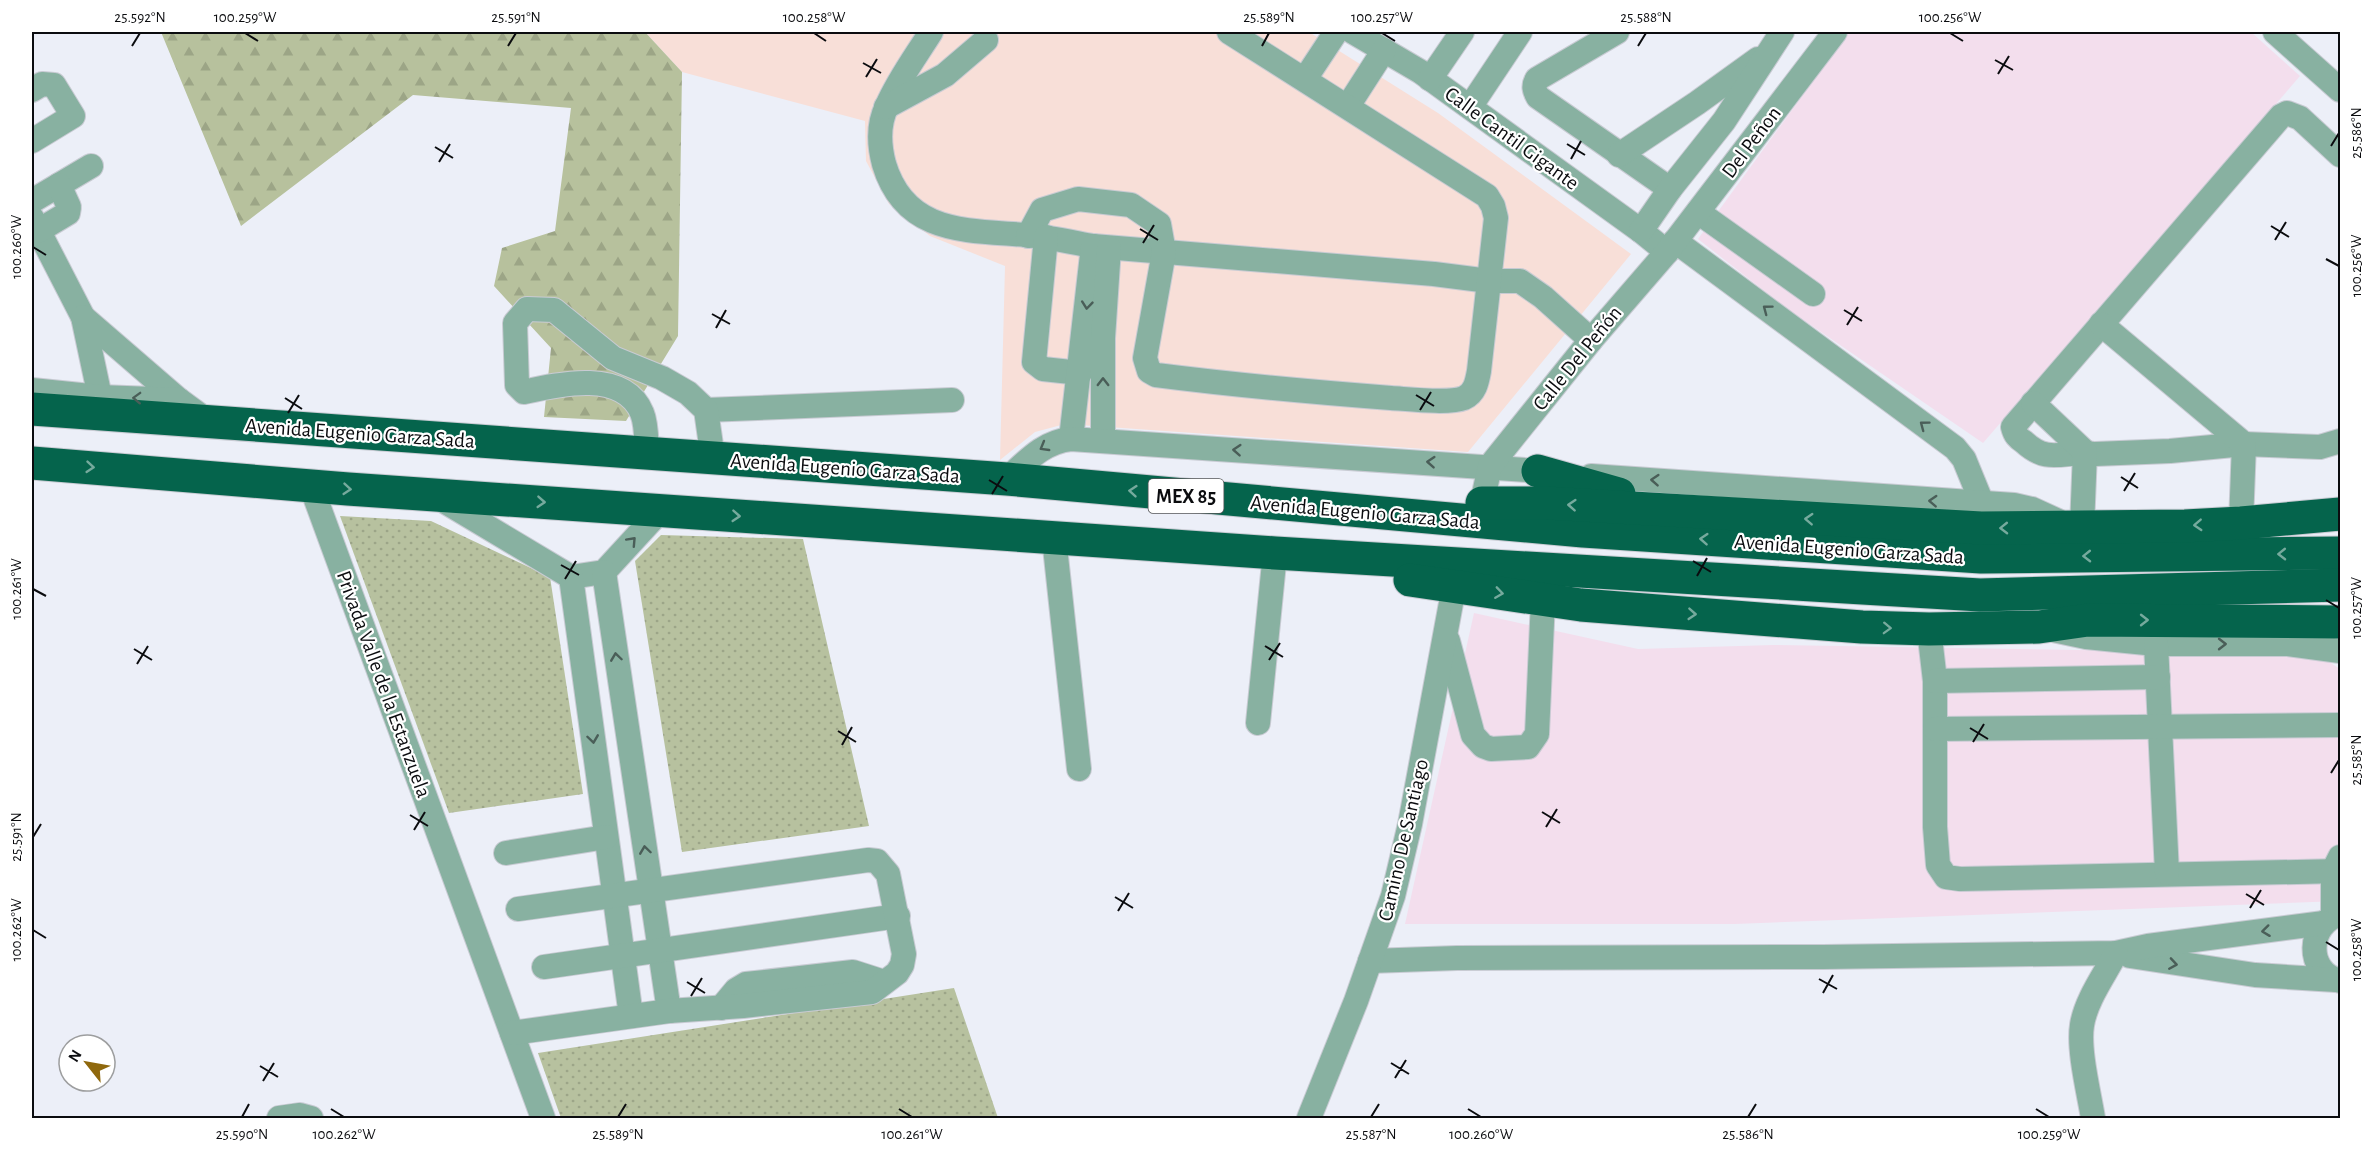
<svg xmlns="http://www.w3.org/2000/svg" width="2372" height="1150" viewBox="0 0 2372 1150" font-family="'Alegreya Sans',sans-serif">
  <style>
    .commercial { fill: #f3deed }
    .medical { fill: #f8dfd8 }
    .grass { fill: url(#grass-dots) }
    .forest { fill: url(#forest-firs) }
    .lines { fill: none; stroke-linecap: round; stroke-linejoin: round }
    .minor-casing { stroke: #c8cbd3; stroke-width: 26 }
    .highway-casing { stroke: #c8cbd3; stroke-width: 35 }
    .minor { stroke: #88b1a1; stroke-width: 24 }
    .highway { stroke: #05644c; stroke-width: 33 }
    .oneway { stroke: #4a5e58 }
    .oneway2 { stroke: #76aa9d }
    .ticks { fill: none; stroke: #0b0c0f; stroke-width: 2 }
    .labels { text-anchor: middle; stroke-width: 4.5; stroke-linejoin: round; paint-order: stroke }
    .shield { fill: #fff; stroke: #545557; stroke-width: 1.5 }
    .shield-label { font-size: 20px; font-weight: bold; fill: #0b0c0f }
    .street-label { font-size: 21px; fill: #0b0c0f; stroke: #fff }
    .neatline { fill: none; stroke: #0b0c0f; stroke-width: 2 }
    .ticks-label { font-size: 15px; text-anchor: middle; fill: #0b0c0f }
  </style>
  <defs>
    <pattern id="grass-dots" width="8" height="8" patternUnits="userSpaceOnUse" patternTransform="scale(1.5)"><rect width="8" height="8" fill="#b7c19f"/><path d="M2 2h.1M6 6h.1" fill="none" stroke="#9ca588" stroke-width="1.8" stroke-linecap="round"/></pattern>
    <pattern id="forest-firs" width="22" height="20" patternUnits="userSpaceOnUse" patternTransform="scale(1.5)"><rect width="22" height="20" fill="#b7c19d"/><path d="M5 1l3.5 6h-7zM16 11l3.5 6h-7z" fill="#9ca586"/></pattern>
  </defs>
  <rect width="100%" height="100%" fill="#eceff8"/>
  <g class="commercial">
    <polygon points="1849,32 2251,32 2300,76 1983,443 1786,308 1698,239"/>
    <polygon points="1474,613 1638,649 1773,645 2317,654 2340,669 2340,901 1735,924 1405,924"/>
  </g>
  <polygon class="medical" points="645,32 1309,32 1438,113 1631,254 1468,452 1065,424 1035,432 1000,460 1005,266 930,236 889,204 866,161 865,121 682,72"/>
  <g class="grass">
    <polygon points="340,516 431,521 550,577 583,794 449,813"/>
    <polygon points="661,535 803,539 869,826 682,852 635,561"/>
    <polygon points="954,988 998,1118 561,1118 538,1053"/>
  </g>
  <polygon class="forest" points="161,32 645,32 682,72 678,336 626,421 544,417 551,348 494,286 502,248 555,231 571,108 413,95 241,226"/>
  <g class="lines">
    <g class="minor-casing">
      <g id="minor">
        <path d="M931,32C916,56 898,80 887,106C878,124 879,145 884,164C905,234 965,230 1026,235C1048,237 1071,242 1093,246L1434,274L1489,281H1520L1543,297L1591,340"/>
        <polyline points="1353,32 1421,72 1641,231 1667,252"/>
        <path d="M1617,32L1537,79C1533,86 1534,90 1538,97L1670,189"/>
        <polyline points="2275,32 2340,90"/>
        <polyline points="1305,79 1336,32"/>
        <polyline points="1430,79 1462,32"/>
        <polyline points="32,90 42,84 54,85 73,116 32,141"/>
        <polyline points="1348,106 1384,50"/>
        <polyline points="886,107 945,75 986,40"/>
        <polyline points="1470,107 1520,32"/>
        <polyline points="1619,155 1697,103 1758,59"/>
        <path d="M2340,155L2300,118L2287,113L2281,116L2013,427C2015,435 2018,438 2024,442C2050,466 2065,449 2095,454L2170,451L2244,444L2320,447L2340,441"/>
        <polyline points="32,201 91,166"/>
        <polyline points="1698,212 1813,294"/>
        <polyline points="32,218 83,317 100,397"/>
        <polyline points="38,231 68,213 69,207 59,185"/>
        <polyline points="1641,231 1670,189 1724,121 1782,32"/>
        <path d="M1028,236L1042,210L1078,199L1131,205L1159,224L1164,252L1145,358L1149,371L1156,375C1234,385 1312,392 1391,398C1408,399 1448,404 1464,398C1475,393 1477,382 1479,371L1496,218L1493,206L1487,196L1229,32"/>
        <polyline points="1046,237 1034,362 1043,369 1080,373"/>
        <polyline points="1675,241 1955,448 1964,459 1982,503"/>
        <polyline points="83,317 179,400"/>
        <polyline points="2101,324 2244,444 2241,523"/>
        <polyline points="32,390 100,397 179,400 209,422"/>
        <polyline points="2033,403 2085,452 2082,527"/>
        <polyline points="706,410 952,400"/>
        <polyline points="1071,439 1093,246"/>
        <polyline points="1103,441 1103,338 1109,248"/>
        <path d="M647,454C646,441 647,425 642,413C624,369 559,384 524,392L517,385L515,323L527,309L554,310L613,358L662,378L688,393L706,410L713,459"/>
        <polyline points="1591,476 2014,505 2032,509 2067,525"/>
        <path d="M1007,479C1027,461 1043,442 1071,439L1554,472"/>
        <polyline points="311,486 543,1118"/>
        <polyline points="439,498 571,577 604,572 661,510"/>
        <polyline points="1482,503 1490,466 1591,340 1667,252 1835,32"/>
        <polyline points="1054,538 1079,769"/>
        <polyline points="604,572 669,1011"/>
        <polyline points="571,577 631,1016"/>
        <polyline points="1929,629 1935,681 1935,827 1938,865 1946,877 1960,879 2340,871"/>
        <polyline points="2053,630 2086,637 2156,644 2288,644 2340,651"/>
        <polyline points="1448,641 1473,735 1483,746 1491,749 1528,747 1537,734 1543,600"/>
        <polyline points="2156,644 2167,873"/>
        <polyline points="1935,681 2158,677"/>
        <polyline points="1258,723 1275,553"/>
        <polyline points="1935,729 2340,725"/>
        <polyline points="506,853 606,837"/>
        <path d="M2340,914C2307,924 2305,972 2340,981"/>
        <polyline points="2333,916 2333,871 2340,857"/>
        <polyline points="2130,956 2255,975 2336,980"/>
        <polyline points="1370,961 1457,958 1823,957 2116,953 2148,946 2324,923"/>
        <polyline points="544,967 898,916"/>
        <polyline points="721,1008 736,990 746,984 853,972 884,982"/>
        <polyline points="512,1033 669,1011 743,1006 872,992 897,973 902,965 904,954 888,874 877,861 868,860 518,909"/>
        <polyline points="279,1118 300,1115 311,1118"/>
        <polyline points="1309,1118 1356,1001 1393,896 1410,824 1454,587"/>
        <path d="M2093,1118C2089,1093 2078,1050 2082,1025C2086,1000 2104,976 2116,953"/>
      </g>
    </g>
    <g class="highway-casing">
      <g id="highway">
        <polyline points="32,409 1007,479 1583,531 1981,557 2340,553"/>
        <polyline points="32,463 348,489 1275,553 1980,595 2340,585"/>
        <polyline points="1538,471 1619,494"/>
        <polyline points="1482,503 1547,503 1981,528 2185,526 2241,523 2340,514"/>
        <polyline points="1410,580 1581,605 1862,627 1929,629 2039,627 2088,620 2340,622"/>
      </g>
    </g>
    <use href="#minor" class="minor"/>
    <use href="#highway" class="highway"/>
  </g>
  <defs><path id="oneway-chevron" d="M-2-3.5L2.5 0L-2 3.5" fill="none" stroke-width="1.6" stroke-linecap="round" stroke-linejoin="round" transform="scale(1.5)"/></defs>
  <g class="oneway">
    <use href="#oneway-chevron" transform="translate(1087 305) rotate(96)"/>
    <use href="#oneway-chevron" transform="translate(1767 309) rotate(-143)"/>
    <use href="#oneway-chevron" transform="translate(1103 382) rotate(-90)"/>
    <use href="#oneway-chevron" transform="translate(137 398) rotate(-178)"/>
    <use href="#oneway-chevron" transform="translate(1924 425) rotate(-143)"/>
    <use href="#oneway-chevron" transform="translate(1044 447) rotate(150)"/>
    <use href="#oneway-chevron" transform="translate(1237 450) rotate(-176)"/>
    <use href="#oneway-chevron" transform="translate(1431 462) rotate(-176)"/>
    <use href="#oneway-chevron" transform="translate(1655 480) rotate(-176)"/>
    <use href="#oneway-chevron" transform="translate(1933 501) rotate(-177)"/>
    <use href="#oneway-chevron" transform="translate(632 541) rotate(-47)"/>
    <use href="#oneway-chevron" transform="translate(2222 644)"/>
    <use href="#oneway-chevron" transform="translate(616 657) rotate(-98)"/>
    <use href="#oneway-chevron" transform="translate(593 739) rotate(82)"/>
    <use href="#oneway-chevron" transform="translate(645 850) rotate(-98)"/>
    <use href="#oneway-chevron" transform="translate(2266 931) rotate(173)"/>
    <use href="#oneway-chevron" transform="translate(2173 964) rotate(9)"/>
  </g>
  <g class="oneway2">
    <use href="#oneway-chevron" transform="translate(90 467) rotate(5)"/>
    <use href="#oneway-chevron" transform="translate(347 489) rotate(5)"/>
    <use href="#oneway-chevron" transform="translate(1133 491) rotate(-175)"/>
    <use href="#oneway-chevron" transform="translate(541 502) rotate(4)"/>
    <use href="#oneway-chevron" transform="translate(1572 505) rotate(-176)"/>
    <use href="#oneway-chevron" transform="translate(736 516) rotate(4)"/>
    <use href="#oneway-chevron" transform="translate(1809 519) rotate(-177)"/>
    <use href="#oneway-chevron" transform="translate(2198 525) rotate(177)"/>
    <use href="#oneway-chevron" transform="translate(2004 528) rotate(179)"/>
    <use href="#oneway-chevron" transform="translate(1704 539) rotate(-176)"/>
    <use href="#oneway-chevron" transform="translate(2282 554) rotate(179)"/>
    <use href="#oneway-chevron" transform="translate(2087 556) rotate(179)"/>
    <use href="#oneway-chevron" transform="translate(1499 593) rotate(8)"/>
    <use href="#oneway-chevron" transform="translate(1692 614) rotate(4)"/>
    <use href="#oneway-chevron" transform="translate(2144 620)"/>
    <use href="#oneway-chevron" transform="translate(1887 628) rotate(2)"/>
  </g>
  <path class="ticks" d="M245,33L258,41M814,33L826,41M1382,33L1395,41M1950,33L1963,41M132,46L140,33M508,46L516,33M1262,46L1269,33M1638,46L1646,33M1995,60L2013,70M863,63L881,73M1998,74L2009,56M866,77L877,59M1567,144L1585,155M2331,146L2339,133M435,147L453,158M1571,159L1581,141M439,162L450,144M2271,226L2289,237M1140,229L1158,240M2275,240L2286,222M1143,243L1154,225M33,247L46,255M2326,259L2339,266M1844,310L1862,321M712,314L730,324M1847,325L1858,307M716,328L726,310M1416,395L1434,406M285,398L302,409M1420,410L1431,392M288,413L299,395M2121,477L2138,488M989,480L1007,491M2124,491L2135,473M992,494L1003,476M1693,561L1711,572M561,565L579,575M1697,576L1707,558M565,579L576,561M33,589L46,596M2326,600L2339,608M1265,646L1283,657M134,649L152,660M1269,660L1280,643M137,664L148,646M1970,728L1988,739M838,731L856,742M1973,742L1984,724M842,745L852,727M2331,773L2339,760M1542,812L1560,823M410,815L428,826M1546,827L1557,809M414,830L425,812M33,837L41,824M2246,894L2264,905M1115,897L1133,908M2250,908L2261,890M1118,911L1129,893M33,930L46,938M2326,942L2339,950M1819,979L1837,989M687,982L705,993M1823,993L1833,975M691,996L702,978M1391,1063L1409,1074M260,1066L278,1077M1395,1078L1406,1060M263,1081L274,1063M331,1109L344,1117M899,1109L912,1117M1468,1109L1481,1117M2036,1109L2049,1117M242,1117L249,1104M618,1117L626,1104M1371,1117L1379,1104M1748,1117L1756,1104"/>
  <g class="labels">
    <rect class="shield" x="1148.5" y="479" width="75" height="34" rx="4.5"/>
    <g class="shield-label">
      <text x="1186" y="503">MEX 85</text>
    </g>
    <g class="street-label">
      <text transform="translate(1512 138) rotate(36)" y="7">Calle Cantil Gigante</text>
      <text transform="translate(1751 142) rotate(-53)" y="7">Del Peñon</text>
      <text transform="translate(1577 358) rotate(-51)" y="7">Calle Del Peñón</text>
      <text transform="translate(360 433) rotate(4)" y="7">Avenida Eugenio Garza Sada</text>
      <text transform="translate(845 468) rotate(4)" y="7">Avenida Eugenio Garza Sada</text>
      <text transform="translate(1365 512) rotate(5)" y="7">Avenida Eugenio Garza Sada</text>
      <text transform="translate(1849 549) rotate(4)" y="7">Avenida Eugenio Garza Sada</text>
      <text transform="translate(384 684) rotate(70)" y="7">Privada Valle de la Estanzuela</text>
      <text transform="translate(1403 840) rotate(-77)" y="7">Camino De Santiago</text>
    </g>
  </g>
  <rect width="2372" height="1150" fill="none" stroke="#ffffff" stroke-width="66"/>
  <g transform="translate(87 1063) rotate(301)"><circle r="28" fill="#ffffff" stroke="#9d9e9f" stroke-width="1.5"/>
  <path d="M0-4.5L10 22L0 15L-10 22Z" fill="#8f680d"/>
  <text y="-9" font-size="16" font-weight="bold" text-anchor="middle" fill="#0b0c0f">N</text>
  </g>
  <rect x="33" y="33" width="2306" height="1084" class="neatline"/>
  <g class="ticks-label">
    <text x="140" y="22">25.592°N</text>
    <text x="245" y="22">100.259°W</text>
    <text x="516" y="22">25.591°N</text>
    <text x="814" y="22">100.258°W</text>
    <text x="1269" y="22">25.589°N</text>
    <text x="1382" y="22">100.257°W</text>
    <text x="1646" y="22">25.588°N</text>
    <text x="1950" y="22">100.256°W</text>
    <text transform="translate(2356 133) rotate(-90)" y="5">25.586°N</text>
    <text transform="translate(16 247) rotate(-90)" y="5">100.260°W</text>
    <text transform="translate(2356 266) rotate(-90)" y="5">100.256°W</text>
    <text transform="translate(16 589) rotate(-90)" y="5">100.261°W</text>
    <text transform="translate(2356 608) rotate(-90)" y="5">100.257°W</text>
    <text transform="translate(2356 760) rotate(-90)" y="5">25.585°N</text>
    <text transform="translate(16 837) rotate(-90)" y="5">25.591°N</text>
    <text transform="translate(16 930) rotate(-90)" y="5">100.262°W</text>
    <text transform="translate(2356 950) rotate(-90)" y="5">100.258°W</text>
    <text x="242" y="1139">25.590°N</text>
    <text x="344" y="1139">100.262°W</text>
    <text x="618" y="1139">25.589°N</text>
    <text x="912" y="1139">100.261°W</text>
    <text x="1371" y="1139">25.587°N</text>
    <text x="1481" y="1139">100.260°W</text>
    <text x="1748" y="1139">25.586°N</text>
    <text x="2049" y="1139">100.259°W</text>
  </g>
</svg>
